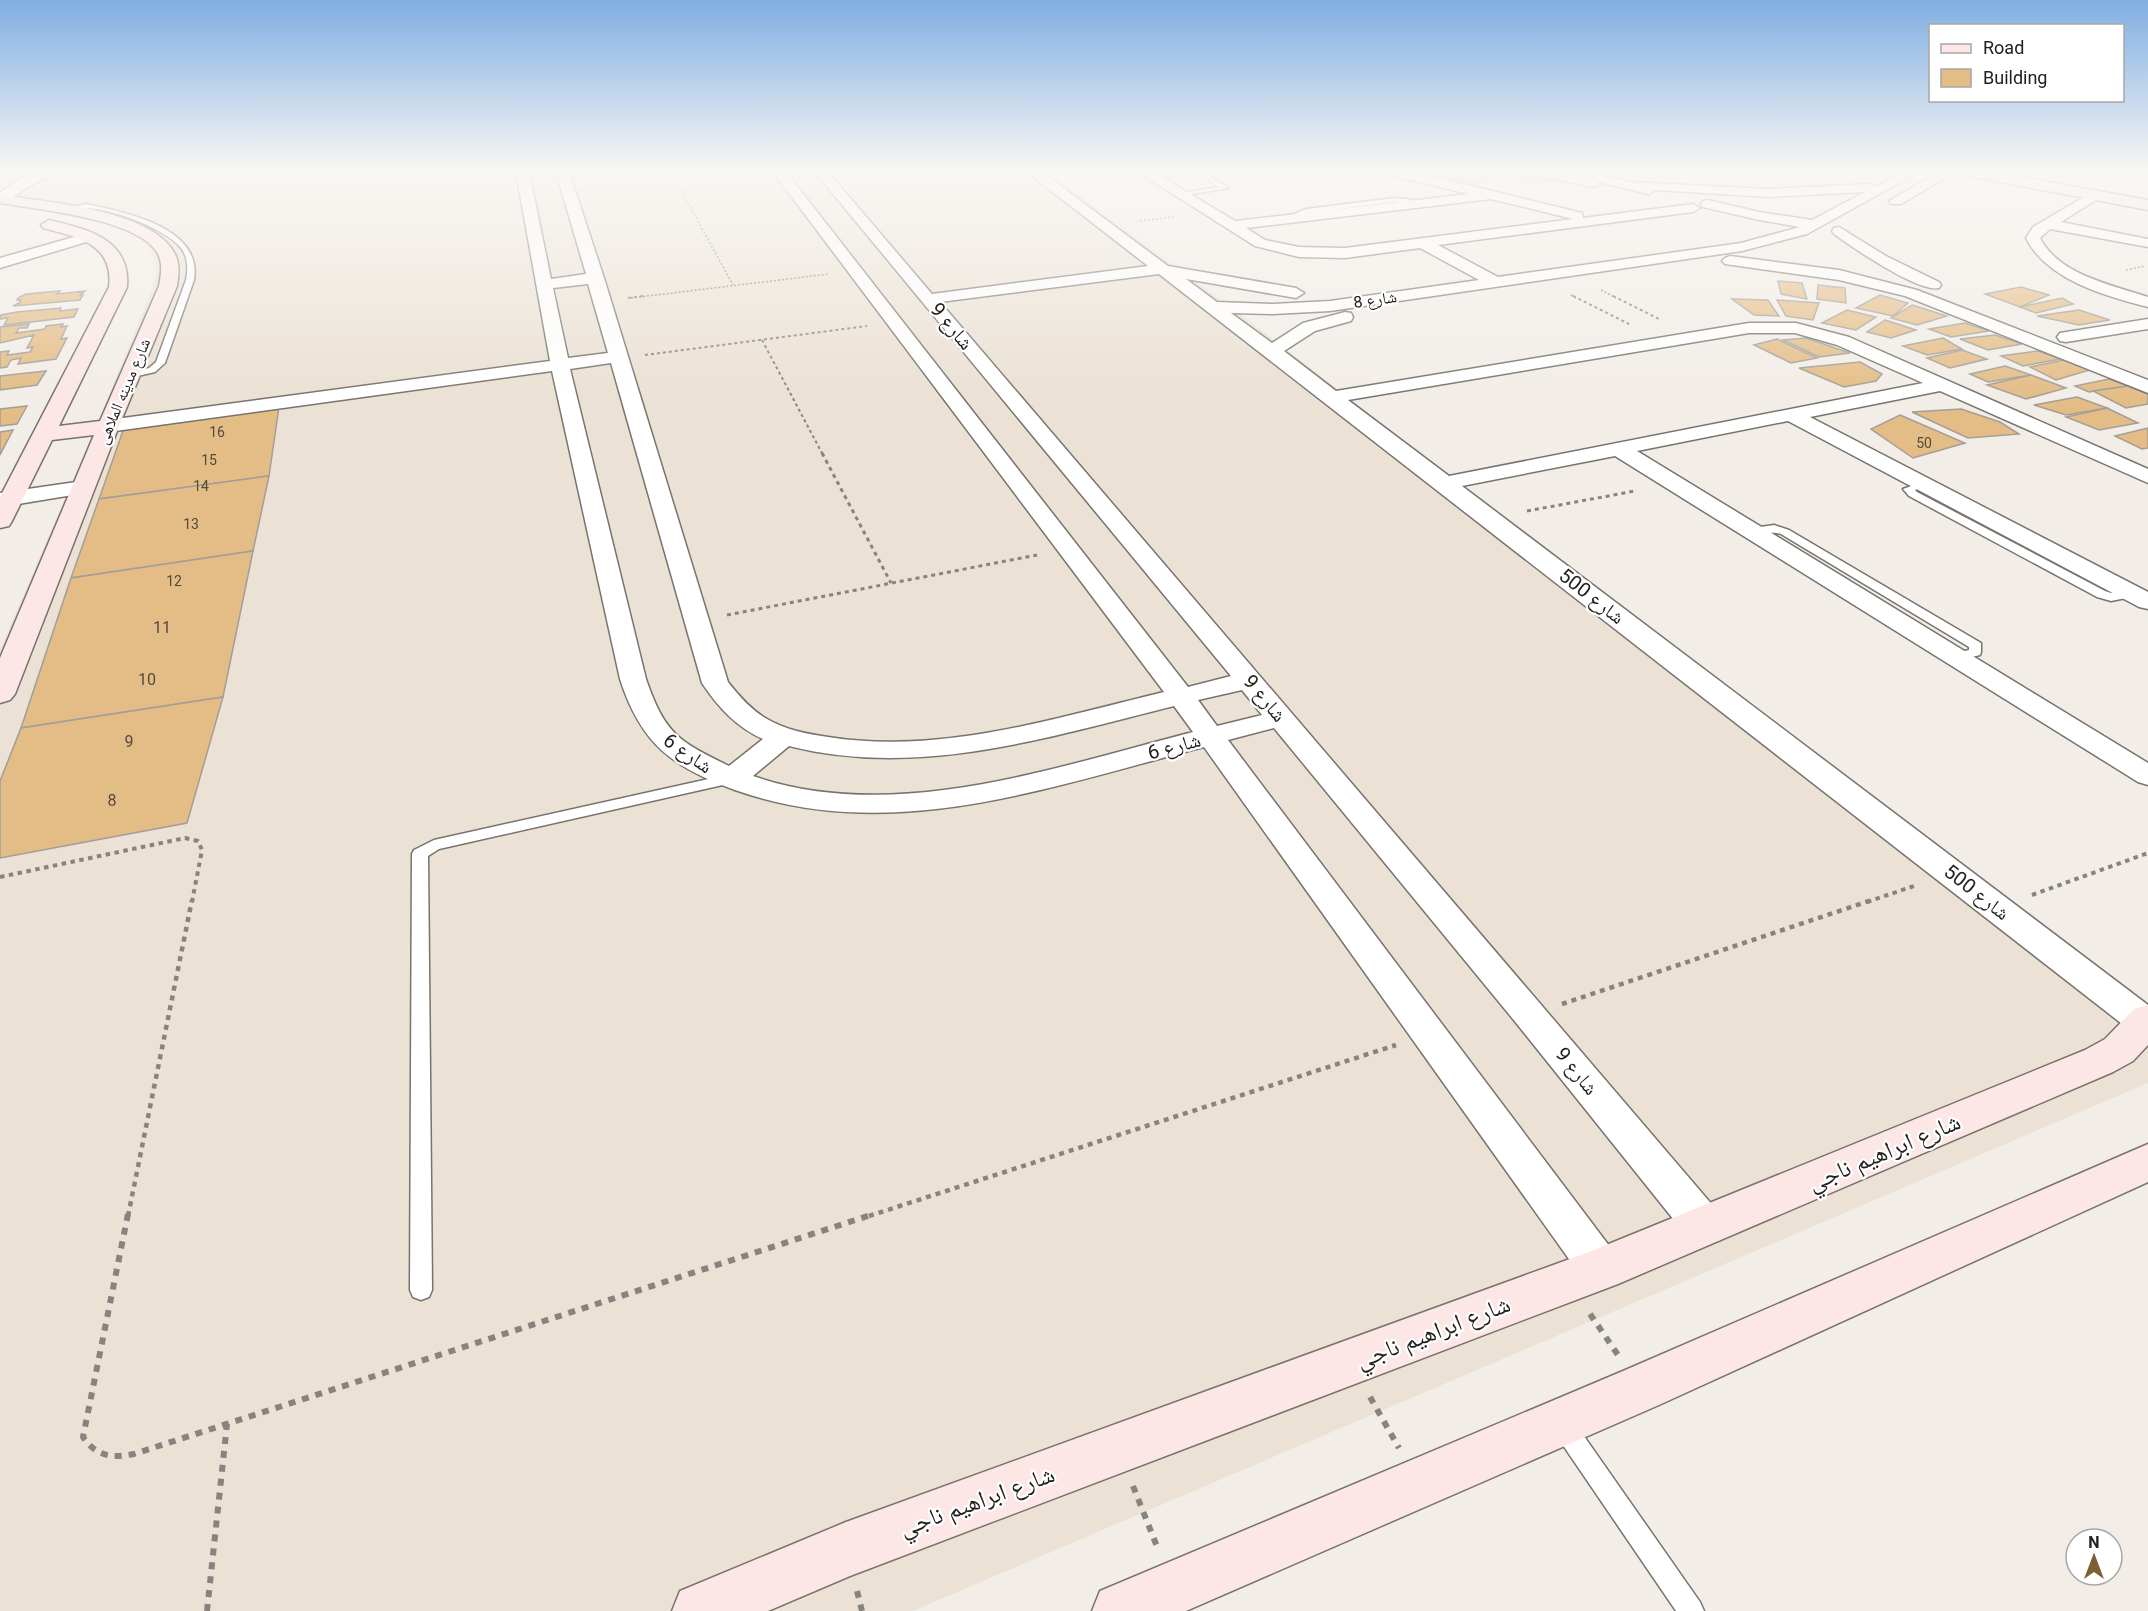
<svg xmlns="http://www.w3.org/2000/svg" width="2148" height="1611" viewBox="0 0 2148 1611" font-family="Roboto,'Noto Naskh Arabic',sans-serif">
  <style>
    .built { fill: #ebe1d4 }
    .building { fill: #e4bd86; stroke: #a39e98; stroke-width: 1.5 }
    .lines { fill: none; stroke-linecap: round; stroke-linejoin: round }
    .lane-casing { stroke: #77736d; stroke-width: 3 }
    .street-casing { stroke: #77736d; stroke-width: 3 }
    .secondary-casing { stroke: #77736d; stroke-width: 3 }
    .path-far5 { stroke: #878480; stroke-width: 1.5; stroke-dasharray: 2 2; stroke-linecap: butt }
    .path-far4 { stroke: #878480; stroke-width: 2; stroke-dasharray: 3 3; stroke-linecap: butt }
    .path-far3 { stroke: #878480; stroke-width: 3; stroke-dasharray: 4 4; stroke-linecap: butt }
    .path-far2 { stroke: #878480; stroke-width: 4; stroke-dasharray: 4.5 4.5; stroke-linecap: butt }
    .path-far1 { stroke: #878480; stroke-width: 4.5; stroke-dasharray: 5 5; stroke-linecap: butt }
    .path { stroke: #878480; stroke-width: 6; stroke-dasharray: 7 7; stroke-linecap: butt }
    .lane { fill: #fff; fill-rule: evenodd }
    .street { fill: #fff; fill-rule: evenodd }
    .secondary { fill: #fce6e6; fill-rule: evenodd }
    .labels { text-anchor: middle; stroke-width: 4.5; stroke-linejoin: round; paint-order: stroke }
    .far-number-label { font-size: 14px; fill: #54493a }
    .far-street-label { font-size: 16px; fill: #242220; stroke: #fff }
    .number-label { font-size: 16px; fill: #54493a }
    .street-label { font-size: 20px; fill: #242220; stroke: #fff }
    .near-street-label { font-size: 24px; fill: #242220; stroke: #fff }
  </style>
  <rect width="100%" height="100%" fill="#f2ede7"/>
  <polygon class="built" points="0,172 1049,172 1252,323 1903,827 2148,1012 2148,1083 913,1611 0,1611 0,650 102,412 151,293 157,270 155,259 145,244 121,227 68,212 0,202"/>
  <g class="building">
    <polygon points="1469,172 1474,173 1458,178 1436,173"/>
    <polygon points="1474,173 1493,177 1475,184 1458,180"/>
    <polygon points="1531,174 1554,178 1538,183 1515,180"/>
    <polygon points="1778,281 1802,283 1807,299 1781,294"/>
    <polygon points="1818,285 1845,288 1846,303 1817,299"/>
    <polygon points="2021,287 2049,295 2020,307 1985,294"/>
    <polygon points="60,291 57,294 85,291 79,296 83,295 80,300 13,306 19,303 21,300 17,300 18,298 26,294"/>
    <polygon points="1880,295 1908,303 1893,316 1856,308"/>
    <polygon points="2062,298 2073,304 2036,313 2020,307"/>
    <polygon points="1732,299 1768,300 1779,316 1754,315"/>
    <polygon points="1777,300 1819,303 1813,320 1786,316"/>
    <polygon points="1912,305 1947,316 1917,325 1891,318"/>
    <polygon points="61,308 60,311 78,309 74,317 4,325 8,318 0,319 1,315 17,312"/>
    <polygon points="1847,310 1876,317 1856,330 1822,323"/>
    <polygon points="2079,310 2110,320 2079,325 2037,316"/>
    <polygon points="1885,320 1916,330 1891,338 1867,332"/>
    <polygon points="1965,323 1989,331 1951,337 1929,329"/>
    <polygon points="29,324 27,328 19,328 16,333 45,329 46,326 63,324 61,327 67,326 61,339 67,338 56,359 18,364 21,358 11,360 7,367 0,368 0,352 9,351 7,355 30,352 33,347 27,348 34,335 0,343 0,327"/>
    <polygon points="1995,335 2022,344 1988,350 1960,339"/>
    <polygon points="1806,338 1850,353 1819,357 1783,340"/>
    <polygon points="1943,338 1962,349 1927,355 1903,346"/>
    <polygon points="1777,339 1817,358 1791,363 1754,345"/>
    <polygon points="1962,350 1987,359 1950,368 1927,358"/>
    <polygon points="2038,351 2061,359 2023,366 2001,356"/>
    <polygon points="2064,360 2090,370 2056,380 2030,367"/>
    <polygon points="1860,362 1882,374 1876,381 1844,387 1799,368"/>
    <polygon points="2005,366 2031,375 1988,382 1970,374"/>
    <polygon points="46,371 37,385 0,390 0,376"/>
    <polygon points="2031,375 2066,388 2026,399 1987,385"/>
    <polygon points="2109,379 2128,386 2089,392 2075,386"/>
    <polygon points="2128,386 2148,394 2148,404 2126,408 2093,391"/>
    <polygon points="2077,397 2107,408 2066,415 2034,405"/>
    <polygon points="27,406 17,424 0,426 0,409"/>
    <polygon points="279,407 269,476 99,499 124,428"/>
    <polygon points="2107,408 2138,423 2099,430 2066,417"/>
    <polygon points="1961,409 2000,422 2019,434 1968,438 1912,412"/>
    <polygon points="1900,415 1965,443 1913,458 1871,429"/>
    <polygon points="2148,428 2148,448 2142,449 2115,436"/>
    <polygon points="13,430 0,455 0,432"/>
    <polygon points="269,476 253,551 71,578 99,499"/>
    <polygon points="253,551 223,697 21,728 71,578"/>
    <polygon points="223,697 187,823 0,858 0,781 21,728"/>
  </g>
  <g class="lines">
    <g class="lane-casing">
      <g id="lane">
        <polygon points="1171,172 1191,172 1151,179 1148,177"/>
        <polygon points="1194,172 1202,172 1229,188 1180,196 1182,193 1219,187"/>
        <polygon points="1394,198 1408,199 1419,204 1416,206 1394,202 1307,213 1302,219 1296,213 1306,209"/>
        <path d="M86,204C124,212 203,227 194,280L165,363L155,372L129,378L124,375L149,368L156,362L186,280C188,270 188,257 181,248C164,228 113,209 86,208C79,208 70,211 63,212L60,210Z"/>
        <polygon points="1925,481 1930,484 1915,490 1917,492 2105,591 2111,593 2132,589 2138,593 2136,596 2111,601 2097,597 1909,496 1903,489"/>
        <path d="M1774,525L1789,530L1981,643V652L1980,655L1956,661L1951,660L1950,657L1951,654L1969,650V647L1781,534C1770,530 1756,538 1747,531L1753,528Z"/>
        <polygon points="731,774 738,779 736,782 439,849 428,856 432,1290 429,1297 421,1300 413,1297 410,1290 412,854 414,850 434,840"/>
        <polygon points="1564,1415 1572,1419 1700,1602 1704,1611 1676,1611 1556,1435 1552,1427 1556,1419"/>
      </g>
    </g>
    <g class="street-casing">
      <g id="street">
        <polygon points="40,172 61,172 31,185 6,202 0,203 0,193 2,191 21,179"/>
        <path d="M516,172H529L551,279L586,274L556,172H569L604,278L728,682C739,696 751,710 767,719C786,730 807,734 828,737C941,755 1055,718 1164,692L773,172H786L1188,687L1231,676L815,172H828L932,294L1148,266L1027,172H1042L1168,266L1296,288L1304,293L1296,298L1186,279L1217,302L1273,304L1330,301L1479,280L1420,248L1345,258L1299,257L1255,246L1138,172H1154L1235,221L1469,194L1391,175L1390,172H1414L1582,213L1583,218L1693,204L1700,208L1693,212L1438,245L1498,277L1741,243L1800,227L1759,220L1703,207L1701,204L1703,201L1708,200L1759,212L1812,220L1865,192L1768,197L1655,190L1649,194L1598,182L1597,186L1592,187L1537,175L1536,172H1590L1630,182L1768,189L1870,184L1876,187L1903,172H1919L1807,234L1742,251L1330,311L1273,314L1231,313L1272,343L1303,323L1345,312L1351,313L1353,317L1351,321L1315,331L1284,351L1336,391L1749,323H1796L1849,337L2148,469V483L1940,391L1810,417L2148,592V609L2139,607L1788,421L1637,451L2148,763V785L2138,782L1615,456L1462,486L2148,1005V1038L2135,1034L1159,274L940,302L1720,1214L1726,1227L1720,1240L1705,1245L1690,1240L1517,1024L1274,728L1228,740L1616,1255L1622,1269L1616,1283L1601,1288L1586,1283L1204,747C1052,786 891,846 735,790C672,767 641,744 620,679L552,371L108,432L101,430L98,426L101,422L108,420L550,361ZM1491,199L1573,219L1345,248L1299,247L1265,240L1246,228ZM588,284L608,353L568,358L553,288ZM1749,333H1795L1837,345L1923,383L1449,476L1348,400ZM611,363L702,683C718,707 736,727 763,739L729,766C678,741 665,734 646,679L570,369ZM1242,690L1262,715L1217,726L1198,700ZM1174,706L1193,732C1055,767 894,825 753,776L789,746C919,779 1048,737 1174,706Z"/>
        <polygon points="1939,172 1955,172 1901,204 1891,204 1889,201"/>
        <path d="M2094,191L2099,192L2101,195L2099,198L2061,222L2148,239V247L2050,229L2040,238C2059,275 2112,285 2148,297V307C2105,296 2047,280 2026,238L2033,227Z"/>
        <path d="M1839,227L1886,256L1939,282L1941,285L1939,288C1919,293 1852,247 1834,234L1832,231L1834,228Z"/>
        <polygon points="88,233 93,234 95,237 93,240 0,268 0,258"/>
        <polygon points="1730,256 1839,270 1917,290 2148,380 2148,393 1905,296 1839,280 1725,264 1722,261 1725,258"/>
        <polygon points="2148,319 2148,329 2066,342 2060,341 2057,337 2060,333 2066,332"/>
        <polygon points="83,481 91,482 94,487 91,492 0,507 0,493"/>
      </g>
    </g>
    <g class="secondary-casing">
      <g id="secondary">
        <polygon points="1961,172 1994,172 2148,200 2148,210 1968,176"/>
        <path d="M0,195C45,202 152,209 175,254C180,264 179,275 177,286L119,426L15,694L10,700L0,703V658L94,435L52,440L12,521L9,526L0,528V497L109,287C114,244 78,237 43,228L41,225L49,220C87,229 131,239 127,287L59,426L100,421L159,286C161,275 163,264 158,254C140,219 36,209 0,203Z"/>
        <polygon points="2148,1005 2148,1045 2133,1061 2113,1072 1618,1284 850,1576 768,1611 672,1611 680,1591 846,1522 1589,1252 2085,1050 2105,1039 2134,1009"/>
        <polygon points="2148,1144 2148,1182 1659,1405 1186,1611 1092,1611 1100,1591 1623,1371"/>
      </g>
    </g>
    <g class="path-far5">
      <polyline points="671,172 733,285"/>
      <polyline points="1140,221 1174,217"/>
      <polyline points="2126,270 2145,266"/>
      <polyline points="1601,290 1616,298"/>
      <polyline points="1571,295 1576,298"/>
      <polyline points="631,298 829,274"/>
    </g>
    <g class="path-far4">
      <polyline points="1573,296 1629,324"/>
      <polyline points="1613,296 1659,319"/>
      <polyline points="628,298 643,296"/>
      <polyline points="762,340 823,455"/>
      <polyline points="645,355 867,326"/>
    </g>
    <g class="path-far3">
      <polyline points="822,453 891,583"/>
      <polyline points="1527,511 1635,491"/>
      <polyline points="727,615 1037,555"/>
    </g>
    <g class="path-far2">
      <polyline points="0,877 185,838 198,841 202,850 192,902"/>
      <polyline points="2032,895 2148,853"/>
      <polyline points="1867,902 1917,885"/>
    </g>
    <g class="path-far1">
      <polyline points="1562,1004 1872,900"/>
      <polyline points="128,1216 192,900"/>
      <polyline points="869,1216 1396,1045"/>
    </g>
    <g class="path">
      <path d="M128,1214L83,1437C97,1457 111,1458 134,1454L874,1214"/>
      <polyline points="1590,1314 1618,1355"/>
      <polyline points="1370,1397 1399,1448"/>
      <polyline points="1133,1486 1158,1549"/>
      <polyline points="857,1591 862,1611"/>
      <polyline points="207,1611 227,1424"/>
    </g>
    <use href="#lane" class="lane"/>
    <use href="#street" class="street"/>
    <use href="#secondary" class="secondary"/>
  </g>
  <linearGradient id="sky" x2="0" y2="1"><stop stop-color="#80aee2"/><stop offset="0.43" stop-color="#f9f7f4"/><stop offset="1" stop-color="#f9f7f4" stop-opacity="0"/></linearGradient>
  <rect width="2148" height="398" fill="url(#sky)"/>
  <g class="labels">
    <g class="far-number-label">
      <text x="217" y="437">16</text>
      <text x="1924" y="448">50</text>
      <text x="209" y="465">15</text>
      <text x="201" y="491">14</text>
      <text x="191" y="529">13</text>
      <text x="174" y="586">12</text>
    </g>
    <g class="far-street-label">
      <text transform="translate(1375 299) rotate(-8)" y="6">شارع 8</text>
      <text transform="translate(123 391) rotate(-67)" y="6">شارع مدينه الملاهى</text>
    </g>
    <g class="number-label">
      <text x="162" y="633">11</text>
      <text x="147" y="685">10</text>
      <text x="129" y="747">9</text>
      <text x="112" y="806">8</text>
    </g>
    <g class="street-label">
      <text transform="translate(952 326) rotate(50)" y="7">شارع 9</text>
      <text transform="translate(1592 596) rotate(38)" y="7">شارع 500</text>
      <text transform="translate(1265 698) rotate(50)" y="7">شارع 9</text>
      <text transform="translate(1174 746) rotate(-15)" y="7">شارع 6</text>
      <text transform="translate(688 753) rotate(35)" y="7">شارع 6</text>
      <text transform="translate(1977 892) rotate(38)" y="7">شارع 500</text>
      <text transform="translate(1577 1071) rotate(51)" y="7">شارع 9</text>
    </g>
    <g class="near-street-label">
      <text transform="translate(1884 1152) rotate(-23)" y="8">شارع ابراهيم ناجي</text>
      <text transform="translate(1433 1332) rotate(-21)" y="8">شارع ابراهيم ناجي</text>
      <text transform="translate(977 1501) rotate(-20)" y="8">شارع ابراهيم ناجي</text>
    </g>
  </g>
  <rect x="1929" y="24" width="195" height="78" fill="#ffffff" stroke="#a7a7a6" stroke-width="1.5"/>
  <rect x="1941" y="44" width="30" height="9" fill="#fce6e6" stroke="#a7a7a6" stroke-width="1.5"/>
  <text x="1983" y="54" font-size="18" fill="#242220">Road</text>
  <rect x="1941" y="69" width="30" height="18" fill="#e4bd86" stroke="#a7a7a6" stroke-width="1.5"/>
  <text x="1983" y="84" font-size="18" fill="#242220">Building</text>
  <g transform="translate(2094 1557)"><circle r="28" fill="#ffffff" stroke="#a7a7a6" stroke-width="1.5"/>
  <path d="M0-4.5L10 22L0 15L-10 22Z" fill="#7d5f33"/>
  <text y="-9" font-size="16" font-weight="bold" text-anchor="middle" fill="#242220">N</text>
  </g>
</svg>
